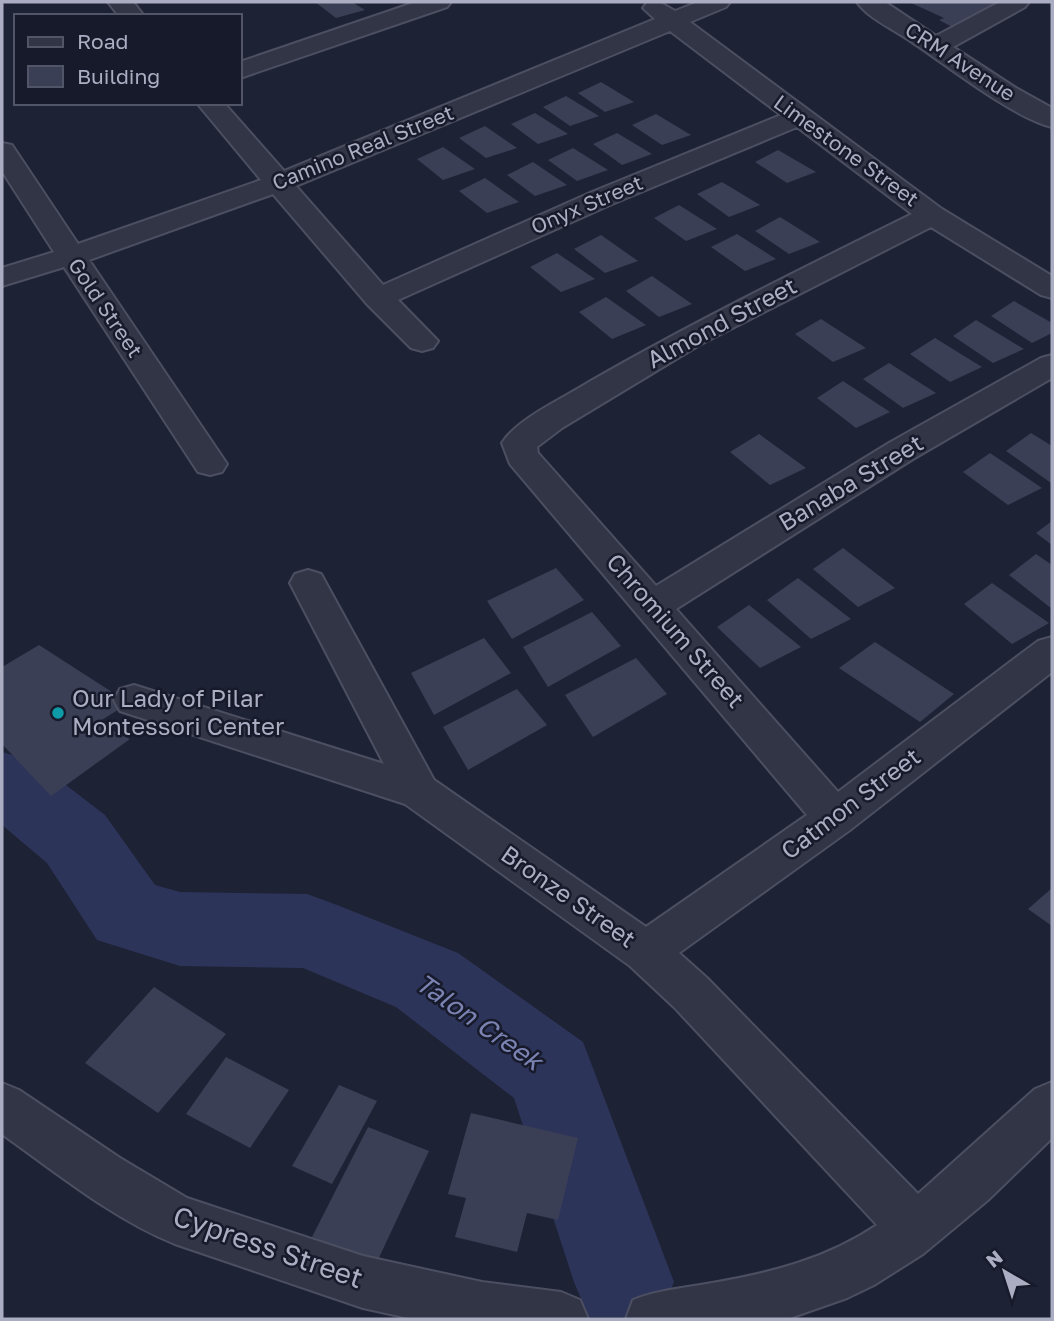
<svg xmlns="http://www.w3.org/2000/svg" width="1054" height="1321" viewBox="0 0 1054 1321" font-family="'Golos Text',sans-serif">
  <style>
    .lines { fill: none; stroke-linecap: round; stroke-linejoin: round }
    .river { fill: #2d3459; fill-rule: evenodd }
    .building { fill: #3a3f56 }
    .minor-casing { stroke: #4c4f61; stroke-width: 4 }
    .minor { fill: #313546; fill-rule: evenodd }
    .culture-dot { fill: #0f9aa8; stroke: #171a2a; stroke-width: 2.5 }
    .labels { text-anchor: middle; stroke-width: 5; stroke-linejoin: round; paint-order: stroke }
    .far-street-label { font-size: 21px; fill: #abaec3; stroke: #171a2a }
    .street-label { font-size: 24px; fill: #abaec3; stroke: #171a2a }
    .poi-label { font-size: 24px; fill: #abaec3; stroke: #171a2a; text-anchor: start }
    .water-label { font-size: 26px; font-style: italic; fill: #7a83b2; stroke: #171a2a }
    .near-street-label { font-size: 28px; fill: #abaec3; stroke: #171a2a }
  </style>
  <rect width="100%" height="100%" fill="#1e2235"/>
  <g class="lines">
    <polygon class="river" points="2,752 36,762 105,815 155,885 180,892 307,894 337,905 458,953 583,1042 674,1282 659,1317 589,1317 574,1282 514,1098 396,1007 303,968 180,966 97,940 47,863 2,825"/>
  </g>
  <g class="building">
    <polygon points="315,2 352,2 365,10 336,18"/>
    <polygon points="909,2 995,2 1001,5 954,28 939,20 944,18"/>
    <polygon points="601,82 634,102 605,112 578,93"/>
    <polygon points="566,96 599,116 570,126 543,107"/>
    <polygon points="535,113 568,134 538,144 511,124"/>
    <polygon points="656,114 691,135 662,145 632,125"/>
    <polygon points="485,126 517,148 486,158 459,138"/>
    <polygon points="617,133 652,154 622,165 593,144"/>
    <polygon points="443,147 475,169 443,180 417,159"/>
    <polygon points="573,148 608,170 577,181 548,160"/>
    <polygon points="778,150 816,172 787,183 755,162"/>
    <polygon points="533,162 567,185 535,196 507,175"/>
    <polygon points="485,178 519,202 487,213 459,191"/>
    <polygon points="722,182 760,205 729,217 697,194"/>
    <polygon points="679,205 717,229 686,241 654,218"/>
    <polygon points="780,217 820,242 789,254 755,231"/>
    <polygon points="737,234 776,259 745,271 711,247"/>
    <polygon points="601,235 638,261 605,273 574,249"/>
    <polygon points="557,253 595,279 561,292 530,267"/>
    <polygon points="652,276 692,304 659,317 626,291"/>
    <polygon points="606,297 646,325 612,339 579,312"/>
    <polygon points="1014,301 1052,323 1052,333 1032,343 991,316"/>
    <polygon points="821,319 866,348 833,362 795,334"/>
    <polygon points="976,320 1024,349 993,363 953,336"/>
    <polygon points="935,338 982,367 950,382 910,354"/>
    <polygon points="889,363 936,393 903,408 863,379"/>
    <polygon points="843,381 890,412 856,428 817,398"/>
    <polygon points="1031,433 1052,446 1051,483 1006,451"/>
    <polygon points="759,434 806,468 770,485 730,452"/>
    <polygon points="990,453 1042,488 1008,505 963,472"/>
    <polygon points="1052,521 1052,545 1036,533"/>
    <polygon points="843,548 895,588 858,607 813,569"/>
    <polygon points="1036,554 1052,565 1052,609 1009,575"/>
    <polygon points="556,568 584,600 512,639 487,601"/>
    <polygon points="798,578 851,619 811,639 767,600"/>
    <polygon points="992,583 1049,623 1012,644 964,604"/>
    <polygon points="749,605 801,647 760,668 717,627"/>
    <polygon points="592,612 621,646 548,687 523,647"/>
    <polygon points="484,638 511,673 434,715 411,673"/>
    <polygon points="875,642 954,694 920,722 839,668"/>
    <polygon points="39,645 129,703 97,723 130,739 51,796 2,744 2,667"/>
    <polygon points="636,658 667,694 593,737 565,695"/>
    <polygon points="517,689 547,725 468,770 443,727"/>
    <polygon points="1052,888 1052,926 1028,909"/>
    <polygon points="154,987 226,1034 158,1113 85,1063"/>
    <polygon points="226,1057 289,1090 250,1148 186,1114"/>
    <polygon points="339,1085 377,1101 332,1184 292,1166"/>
    <polygon points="471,1113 578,1138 558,1220 527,1213 517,1252 455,1237 466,1198 448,1194"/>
    <polygon points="368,1127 429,1151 376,1264 312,1237"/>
  </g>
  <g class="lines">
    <g class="minor-casing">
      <g id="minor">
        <polygon points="108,2 133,2 144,16 119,16"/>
        <polygon points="416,2 451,2 447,7 240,78 240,62"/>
        <path d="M659,2L675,11L698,2H730L726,7L690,22L942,209L1052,276V298L1041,295L931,227L701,344L562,428L537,447L538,453L656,586L889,443L1041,358L1052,355V378L913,459L676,609L838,792L1038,641L1052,637V672L850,830L679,953L707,978L918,1194L1035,1089L1052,1082V1138L988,1200L923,1254L874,1285L847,1298L787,1319H626L633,1300C658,1290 685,1288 712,1283C770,1273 827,1259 877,1225L675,1008L630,966L405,804L120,711L114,700L120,689L134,685L384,764L290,583L295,574L308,570L321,574L434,780L646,927L807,815L510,464L502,443C518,418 564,398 589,382C695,321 803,268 912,214L797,127L612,204L398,300L438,341L433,348L422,351L411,348L367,304L273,194L89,260L227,464L222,472L210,475L198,472L64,267L2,286V268L54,252L2,171V143L12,145L78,244L261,180L197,103H224L284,171L655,19L643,8L647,3ZM670,31L781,115L592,192L383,285L296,186Z"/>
        <path d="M857,2H885L936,36L1000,2H1029L1025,7L953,47L1016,88L1052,108V127C1013,118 944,63 909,40C893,29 868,18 857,2Z"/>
        <path d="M2,1083L19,1090L120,1158L187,1198L363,1256L482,1282L561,1292L580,1300L588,1319H413L363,1308L175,1244C113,1219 57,1173 2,1134Z"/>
      </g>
    </g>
    <use href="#minor" class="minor"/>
  </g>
  <circle class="culture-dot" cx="58" cy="713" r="7"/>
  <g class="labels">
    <g class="far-street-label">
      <text transform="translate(960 62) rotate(33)" y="7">CRM Avenue</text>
      <text transform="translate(363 148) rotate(-22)" y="7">Camino Real Street</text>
      <text transform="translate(846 151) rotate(36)" y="7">Limestone Street</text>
      <text transform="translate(587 205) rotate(-23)" y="7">Onyx Street</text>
      <text transform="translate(105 308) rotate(56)" y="7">Gold Street</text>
    </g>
    <g class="street-label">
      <text transform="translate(722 323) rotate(-28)" y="8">Almond Street</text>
      <text transform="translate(851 483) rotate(-31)" y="8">Banaba Street</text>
      <text transform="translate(675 631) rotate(49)" y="8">Chromium Street</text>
      <text transform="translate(851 804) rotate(-37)" y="8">Catmon Street</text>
      <text transform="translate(568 897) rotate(35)" y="8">Bronze Street</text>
    </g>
    <g class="poi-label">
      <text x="72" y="707">Our Lady of Pilar<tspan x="72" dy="28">Montessori Center</tspan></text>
    </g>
    <g class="water-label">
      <text transform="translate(479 1022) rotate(35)" y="9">Talon Creek</text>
    </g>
    <g class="near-street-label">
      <text transform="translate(268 1247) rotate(19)" y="10">Cypress Street</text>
    </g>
  </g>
  <rect width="1054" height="1321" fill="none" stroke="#abaec3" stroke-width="7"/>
  <rect x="14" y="14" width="228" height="91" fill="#171a2a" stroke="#525567" stroke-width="2"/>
  <rect x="28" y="37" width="35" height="10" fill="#313546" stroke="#525567" stroke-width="2"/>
  <text x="77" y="49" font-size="21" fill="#abaec3">Road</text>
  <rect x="28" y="66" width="35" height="21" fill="#3a3f56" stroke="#525567" stroke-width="2"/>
  <text x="77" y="84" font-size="21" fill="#abaec3">Building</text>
  <g transform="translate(1005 1272) rotate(321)" stroke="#171a2a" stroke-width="5" paint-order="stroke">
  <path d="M0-5L12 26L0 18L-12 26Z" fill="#abaec3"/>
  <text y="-10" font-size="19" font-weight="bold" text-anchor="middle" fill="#abaec3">N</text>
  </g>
</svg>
